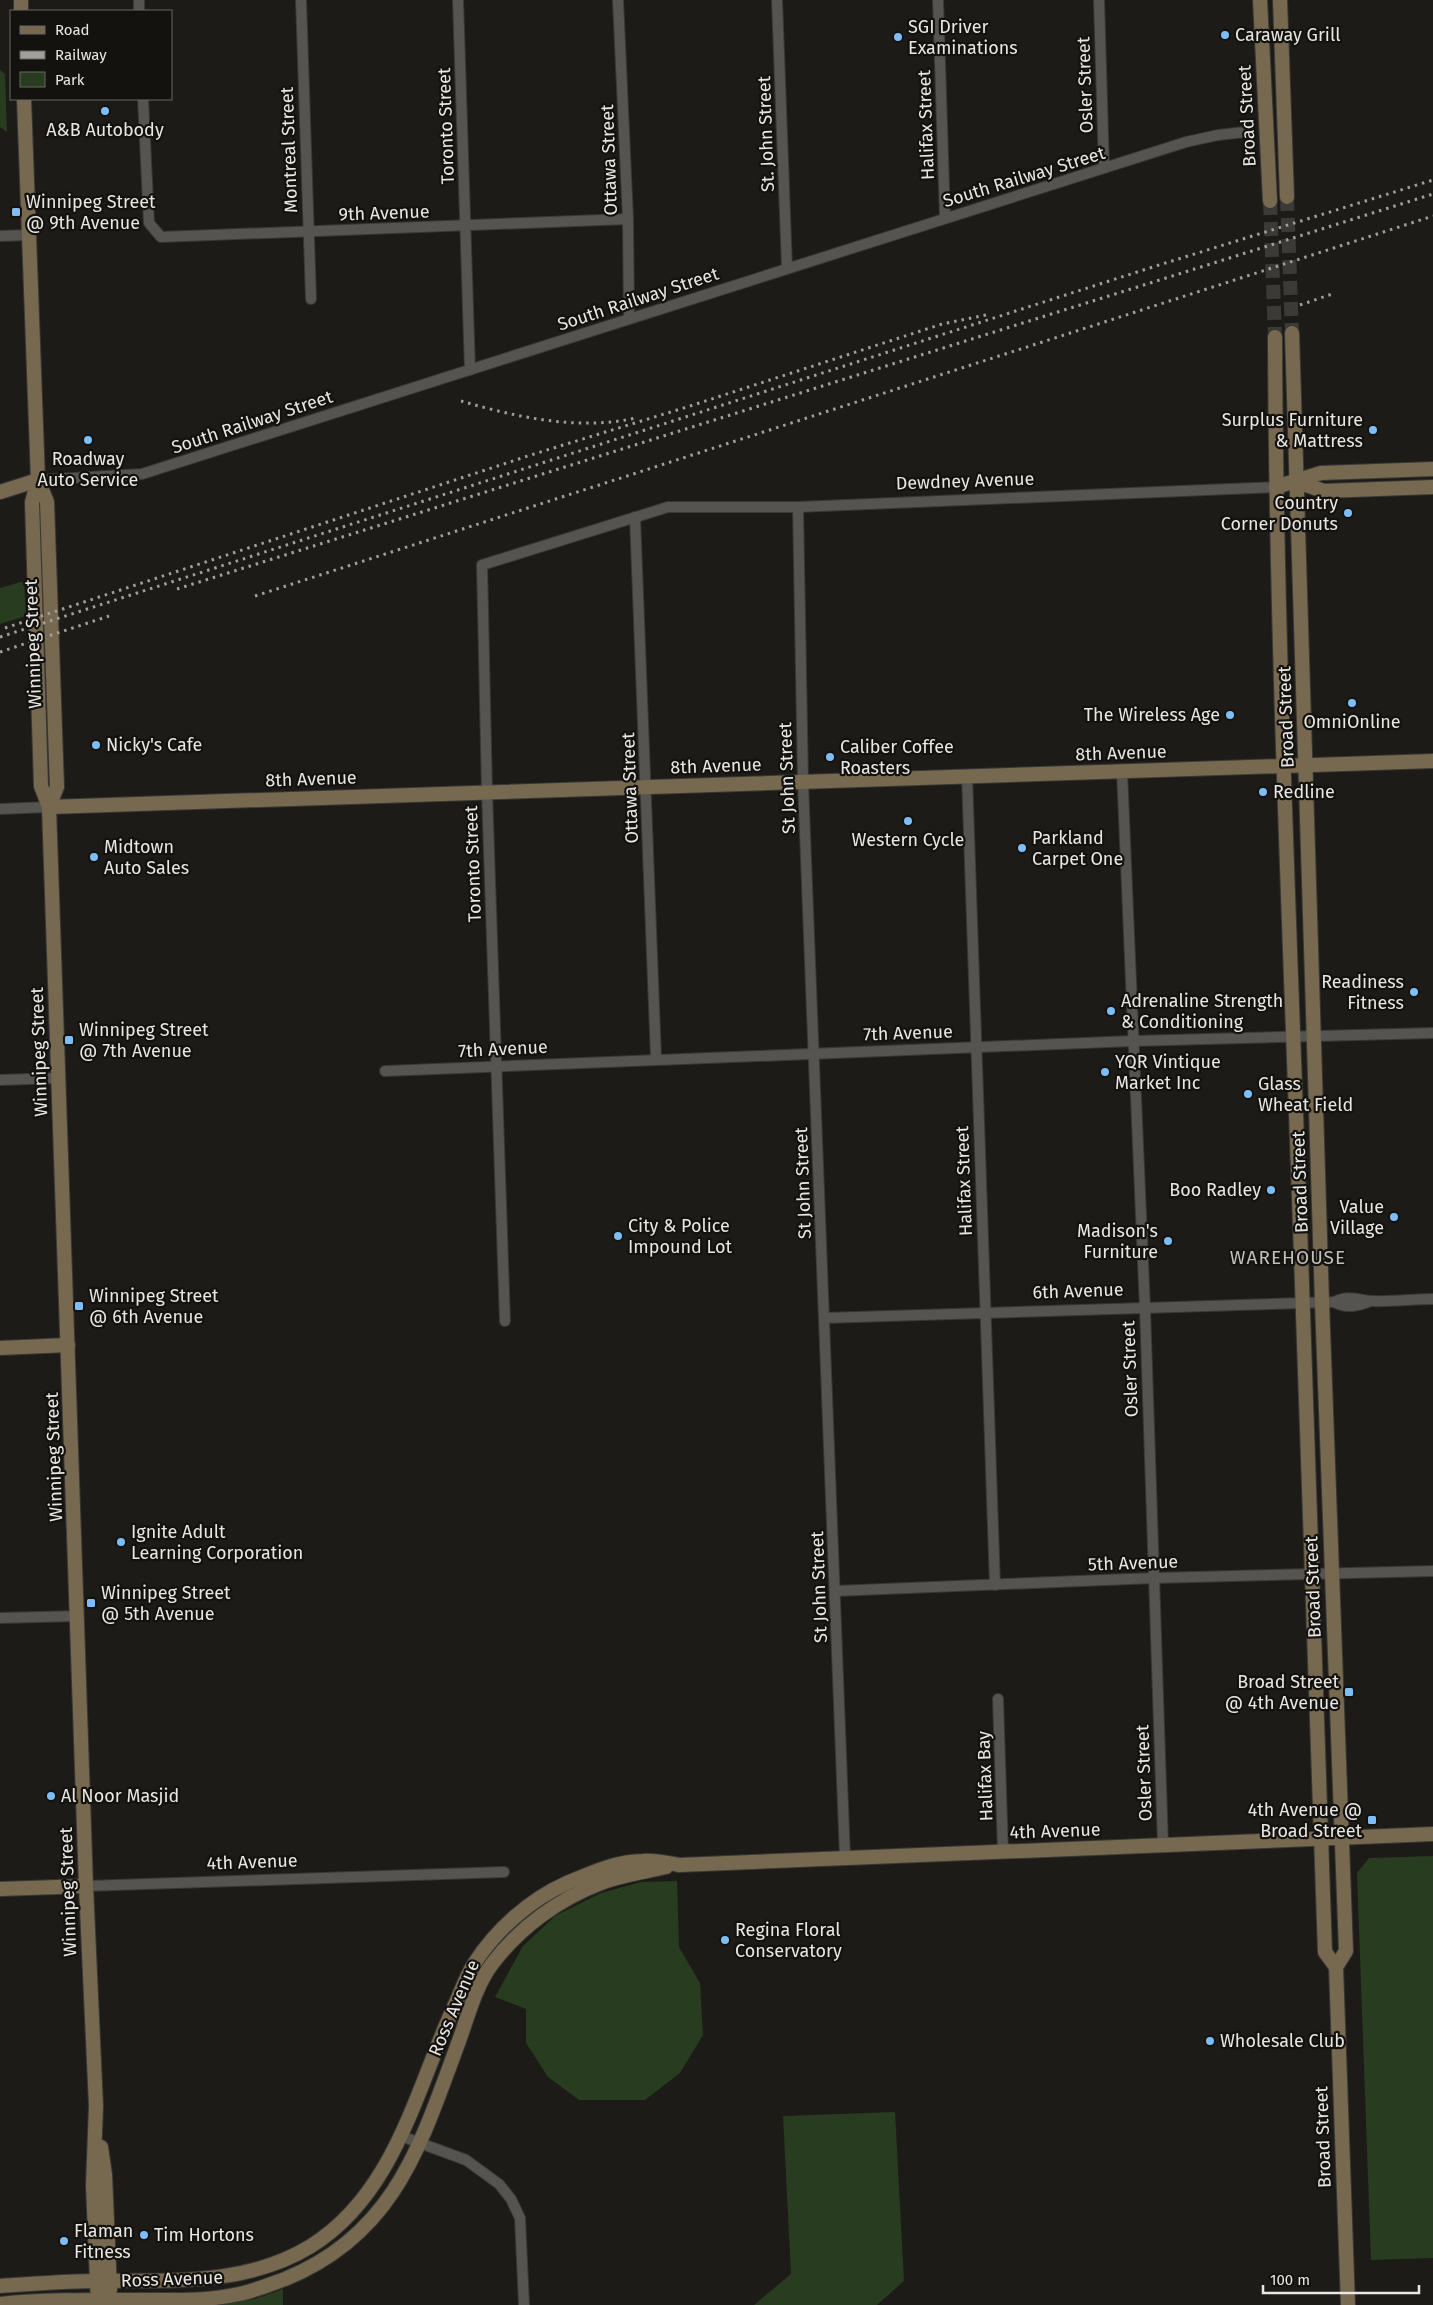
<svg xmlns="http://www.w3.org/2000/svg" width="1433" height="2305" viewBox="0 0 1433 2305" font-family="'Fira Sans',sans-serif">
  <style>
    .green { fill: #283c1f }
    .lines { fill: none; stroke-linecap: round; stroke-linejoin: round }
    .secondary-tunnel { stroke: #3b3a37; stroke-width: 14; stroke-dasharray: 14 7; stroke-linecap: butt }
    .street-casing { stroke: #383835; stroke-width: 12 }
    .secondary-casing { stroke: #383835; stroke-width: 16 }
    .street { stroke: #565450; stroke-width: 10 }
    .secondary { stroke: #776850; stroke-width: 14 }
    .rail { stroke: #a09f9c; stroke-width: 3; stroke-dasharray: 2.5 5; stroke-linecap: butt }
    .poi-dot { fill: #7dbef9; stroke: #14120f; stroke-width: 2 }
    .labels { text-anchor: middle; stroke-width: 4.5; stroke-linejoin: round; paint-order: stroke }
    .poi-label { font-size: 18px; fill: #e8e7e4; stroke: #14120f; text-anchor: start }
    .street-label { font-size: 18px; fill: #e8e7e4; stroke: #14120f }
    .neighbourhood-label { font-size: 19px; letter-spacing: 1px; fill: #c1bfba; stroke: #14120f }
  </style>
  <rect width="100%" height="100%" fill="#1d1b18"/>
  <g class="green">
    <polygon points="0,70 5,74 7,132 0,127"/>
    <polygon points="24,581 26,616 0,624 0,588"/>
    <polygon points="1433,1856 1433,2258 1371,2260 1357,1873 1369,1858"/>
    <polygon points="677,1881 679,1947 700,1983 703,2035 680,2073 645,2100 579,2100 548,2077 526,2043 526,2009 495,1997 523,1946 555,1916 601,1893 641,1882"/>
    <polygon points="895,2112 904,2281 877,2305 754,2305 791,2274 783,2116"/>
    <polygon points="283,2289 283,2305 214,2305 255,2299"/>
  </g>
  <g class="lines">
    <g class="secondary-tunnel">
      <polyline points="1287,197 1292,333"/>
      <polyline points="1270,201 1275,337"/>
    </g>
    <g class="street-casing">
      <g id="street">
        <polyline points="139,0 139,11"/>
        <polyline points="301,0 311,299"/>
        <polyline points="458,0 470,370"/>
        <polyline points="618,0 628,219 629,318"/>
        <polyline points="777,0 787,268"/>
        <polyline points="938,0 945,218"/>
        <polyline points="1099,0 1104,168"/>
        <polyline points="143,99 149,223 161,237 628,219"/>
        <polyline points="0,236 29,235"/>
        <polyline points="38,480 142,474 1186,142 1218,135 1245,132"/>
        <polyline points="798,507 803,782 845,1857"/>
        <polyline points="635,517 656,1058"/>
        <polyline points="1122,771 1145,1308 1163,1845"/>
        <polyline points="967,776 995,1585"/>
        <polyline points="0,809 49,807"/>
        <polyline points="385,1071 1133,1041 1433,1033"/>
        <polyline points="0,1080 59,1078"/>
        <path d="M1334,1302C1346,1309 1358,1306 1371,1301"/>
        <path d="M824,1318L1334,1302C1348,1295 1358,1300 1373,1301C1393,1302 1413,1299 1433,1299"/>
        <polyline points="505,1321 487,792 482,565 668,507 798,507 1276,487"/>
        <polyline points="835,1591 1154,1578 1433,1571"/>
        <polyline points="0,1618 78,1616"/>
        <polyline points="998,1699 1003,1852"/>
        <polyline points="86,1886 504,1872"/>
        <polyline points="401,2136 466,2160 499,2184 511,2199 520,2218 524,2305"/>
      </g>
    </g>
    <g class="secondary-casing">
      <g id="secondary">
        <polyline points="21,0 21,11"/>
        <polyline points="1260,0 1270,201"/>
        <polyline points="1280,0 1287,197"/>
        <polyline points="24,99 38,480 32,502 41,786 49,807 86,1886 96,2106 93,2185 98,2305"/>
        <polyline points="1292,333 1322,1302 1346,1951 1336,1967 1348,2305"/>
        <path d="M1275,337C1276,624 1289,911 1299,1197C1308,1449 1314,1701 1325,1952L1336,1967"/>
        <polyline points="38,480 47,502 57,787 49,807"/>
        <polyline points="1297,482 1324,491 1433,487"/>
        <polyline points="1276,487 1321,473 1433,469"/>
        <polyline points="0,492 38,480"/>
        <polyline points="49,807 1433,761"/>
        <polyline points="0,1348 68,1345"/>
        <polyline points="0,1889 86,1886"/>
        <polyline points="101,2147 105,2175 110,2290"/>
        <path d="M0,2286C33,2284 66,2281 98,2281C171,2280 246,2286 311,2246C394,2194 415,2093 453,2009C460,1995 465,1978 474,1964C496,1930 529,1900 567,1883C591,1873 617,1861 643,1861C655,1860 667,1863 679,1865L1433,1834"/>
        <path d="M0,2304C48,2299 98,2300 146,2300C177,2300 209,2301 239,2294C254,2291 271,2284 285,2279C396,2234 421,2143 459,2041C468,2016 476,1985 492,1964C520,1927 559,1899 601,1883C621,1875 645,1872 666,1867"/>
      </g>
    </g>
    <use href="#street" class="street"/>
    <use href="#secondary" class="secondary"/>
    <g class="rail">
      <polyline points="1300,305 1335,293"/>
      <path d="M461,401C516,417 578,431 636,418"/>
      <polyline points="177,589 1433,194"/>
      <polyline points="255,596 1433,216"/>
      <polyline points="5,628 534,454 687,407 942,324 986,315"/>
      <polyline points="0,637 1159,265 1433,180"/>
      <polyline points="0,652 109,616"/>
    </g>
  </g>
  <g class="poi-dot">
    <circle cx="1225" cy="35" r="5"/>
    <circle cx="898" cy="37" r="5"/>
    <circle cx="105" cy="111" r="5"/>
    <rect x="11" y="207" width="10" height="10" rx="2.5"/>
    <circle cx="1373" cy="430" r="5"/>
    <circle cx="88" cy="440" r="5"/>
    <circle cx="1348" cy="513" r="5"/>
    <circle cx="1352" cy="703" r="5"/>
    <circle cx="1230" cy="715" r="5"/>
    <circle cx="96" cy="745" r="5"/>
    <circle cx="830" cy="757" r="5"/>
    <circle cx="1263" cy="792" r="5"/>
    <circle cx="908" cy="821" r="5"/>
    <circle cx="1022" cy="848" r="5"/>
    <circle cx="94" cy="857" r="5"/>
    <circle cx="1414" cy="992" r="5"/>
    <circle cx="1111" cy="1011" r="5"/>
    <rect x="64" y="1035" width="10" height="10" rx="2.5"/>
    <circle cx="1105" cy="1072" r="5"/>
    <circle cx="1248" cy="1094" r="5"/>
    <circle cx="1271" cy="1190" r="5"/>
    <circle cx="1394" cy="1217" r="5"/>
    <circle cx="618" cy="1236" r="5"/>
    <circle cx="1168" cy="1241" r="5"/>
    <rect x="74" y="1301" width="10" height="10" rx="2.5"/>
    <circle cx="121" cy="1542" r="5"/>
    <rect x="86" y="1598" width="10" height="10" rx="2.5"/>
    <rect x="1344" y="1687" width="10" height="10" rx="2.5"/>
    <circle cx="51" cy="1796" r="5"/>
    <rect x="1367" y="1815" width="10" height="10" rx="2.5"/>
    <circle cx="725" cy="1940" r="5"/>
    <circle cx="1210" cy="2041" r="5"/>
    <circle cx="144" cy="2235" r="5"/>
    <circle cx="64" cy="2241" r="5"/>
  </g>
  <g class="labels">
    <g class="poi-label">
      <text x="908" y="33">SGI Driver<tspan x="908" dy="21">Examinations</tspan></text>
      <text x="1235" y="41">Caraway Grill</text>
      <text x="105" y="136" text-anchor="middle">A&amp;B Autobody</text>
      <text x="26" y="208">Winnipeg Street<tspan x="26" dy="21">@ 9th Avenue</tspan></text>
      <text x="1363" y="426" text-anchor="end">Surplus Furniture<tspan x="1363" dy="21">&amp; Mattress</tspan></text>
      <text x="88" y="465" text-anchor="middle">Roadway<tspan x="88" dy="21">Auto Service</tspan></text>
      <text x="1338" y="509" text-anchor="end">Country<tspan x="1338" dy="21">Corner Donuts</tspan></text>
      <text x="1220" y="721" text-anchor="end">The Wireless Age</text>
      <text x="1352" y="728" text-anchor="middle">OmniOnline</text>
      <text x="106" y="751">Nicky's Cafe</text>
      <text x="840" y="753">Caliber Coffee<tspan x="840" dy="21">Roasters</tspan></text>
      <text x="1273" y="798">Redline</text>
      <text x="1032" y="844">Parkland<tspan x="1032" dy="21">Carpet One</tspan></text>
      <text x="908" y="846" text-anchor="middle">Western Cycle</text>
      <text x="104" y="853">Midtown<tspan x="104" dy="21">Auto Sales</tspan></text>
      <text x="1404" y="988" text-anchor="end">Readiness<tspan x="1404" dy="21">Fitness</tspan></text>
      <text x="1121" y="1007">Adrenaline Strength<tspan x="1121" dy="21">&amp; Conditioning</tspan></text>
      <text x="79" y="1036">Winnipeg Street<tspan x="79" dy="21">@ 7th Avenue</tspan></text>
      <text x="1115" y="1068">YQR Vintique<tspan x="1115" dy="21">Market Inc</tspan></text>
      <text x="1258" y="1090">Glass<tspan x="1258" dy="21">Wheat Field</tspan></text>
      <text x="1261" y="1196" text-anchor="end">Boo Radley</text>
      <text x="1384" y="1213" text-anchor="end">Value<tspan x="1384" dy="21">Village</tspan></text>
      <text x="628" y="1232">City &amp; Police<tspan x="628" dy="21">Impound Lot</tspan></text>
      <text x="1158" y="1237" text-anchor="end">Madison's<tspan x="1158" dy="21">Furniture</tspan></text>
      <text x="89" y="1302">Winnipeg Street<tspan x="89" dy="21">@ 6th Avenue</tspan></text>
      <text x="131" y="1538">Ignite Adult<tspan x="131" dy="21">Learning Corporation</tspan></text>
      <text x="101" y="1599">Winnipeg Street<tspan x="101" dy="21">@ 5th Avenue</tspan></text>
      <text x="1339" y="1688" text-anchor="end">Broad Street<tspan x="1339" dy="21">@ 4th Avenue</tspan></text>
      <text x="61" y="1802">Al Noor Masjid</text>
      <text x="1362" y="1816" text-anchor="end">4th Avenue @<tspan x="1362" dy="21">Broad Street</tspan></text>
      <text x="735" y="1936">Regina Floral<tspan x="735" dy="21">Conservatory</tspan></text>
      <text x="1220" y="2047">Wholesale Club</text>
      <text x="74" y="2237">Flaman<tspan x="74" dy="21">Fitness</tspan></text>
      <text x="154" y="2241">Tim Hortons</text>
    </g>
    <g class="street-label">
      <text transform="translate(1085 85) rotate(-92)" y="6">Osler Street</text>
      <text transform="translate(1247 116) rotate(-93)" y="6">Broad Street</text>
      <text transform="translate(926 125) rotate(-92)" y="6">Halifax Street</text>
      <text transform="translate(446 126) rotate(-92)" y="6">Toronto Street</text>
      <text transform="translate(766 134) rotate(-92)" y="6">St. John Street</text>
      <text transform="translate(289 150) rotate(-92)" y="6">Montreal Street</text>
      <text transform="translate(609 160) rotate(-92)" y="6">Ottawa Street</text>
      <text transform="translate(1024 177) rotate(-17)" y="6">South Railway Street</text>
      <text transform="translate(384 213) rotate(-2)" y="6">9th Avenue</text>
      <text transform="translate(638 299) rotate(-18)" y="6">South Railway Street</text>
      <text transform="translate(252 422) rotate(-18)" y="6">South Railway Street</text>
      <text transform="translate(965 481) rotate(-2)" y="6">Dewdney Avenue</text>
      <text transform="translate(33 644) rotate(-92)" y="6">Winnipeg Street</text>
      <text transform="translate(1286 717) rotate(-92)" y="6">Broad Street</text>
      <text transform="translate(1121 753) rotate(-2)" y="6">8th Avenue</text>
      <text transform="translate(716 766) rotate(-2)" y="6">8th Avenue</text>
      <text transform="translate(787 778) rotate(-92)" y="6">St John Street</text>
      <text transform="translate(311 779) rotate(-2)" y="6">8th Avenue</text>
      <text transform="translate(630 788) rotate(-92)" y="6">Ottawa Street</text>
      <text transform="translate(473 864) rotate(-92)" y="6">Toronto Street</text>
      <text transform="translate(908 1033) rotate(-2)" y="6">7th Avenue</text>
      <text transform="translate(503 1049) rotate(-3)" y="6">7th Avenue</text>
      <text transform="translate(39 1052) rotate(-92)" y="6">Winnipeg Street</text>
      <text transform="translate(964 1181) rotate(-92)" y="6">Halifax Street</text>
      <text transform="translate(1300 1182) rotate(-92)" y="6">Broad Street</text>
      <text transform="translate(803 1183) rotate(-92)" y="6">St John Street</text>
      <text transform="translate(1078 1291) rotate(-2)" y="6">6th Avenue</text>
      <text transform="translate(1130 1369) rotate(-92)" y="6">Osler Street</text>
      <text transform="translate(54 1457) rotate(-92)" y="6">Winnipeg Street</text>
      <text transform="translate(1133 1563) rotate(-2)" y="6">5th Avenue</text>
      <text transform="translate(819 1587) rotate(-92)" y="6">St John Street</text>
      <text transform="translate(1313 1587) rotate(-92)" y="6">Broad Street</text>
      <text transform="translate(1144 1773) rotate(-92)" y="6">Osler Street</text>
      <text transform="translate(985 1776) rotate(-92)" y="6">Halifax Bay</text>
      <text transform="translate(1055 1831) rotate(-2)" y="6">4th Avenue</text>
      <text transform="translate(252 1862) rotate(-2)" y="6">4th Avenue</text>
      <text transform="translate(68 1892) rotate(-92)" y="6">Winnipeg Street</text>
      <text transform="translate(454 2008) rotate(-67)" y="6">Ross Avenue</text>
      <text transform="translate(1323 2137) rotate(-92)" y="6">Broad Street</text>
      <text transform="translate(172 2279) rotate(-2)" y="6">Ross Avenue</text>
    </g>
    <g class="neighbourhood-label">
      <text x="1288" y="1264">WAREHOUSE</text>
    </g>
  </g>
  <rect x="10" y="10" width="162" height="90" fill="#14120f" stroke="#696764"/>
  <rect x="20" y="26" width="25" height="8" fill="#776850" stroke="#696764"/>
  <text x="55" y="35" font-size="15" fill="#e8e7e4">Road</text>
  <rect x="20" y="51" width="25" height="8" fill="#a09f9c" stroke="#696764"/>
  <text x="55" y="60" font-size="15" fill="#e8e7e4">Railway</text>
  <rect x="20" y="72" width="25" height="15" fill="#283c1f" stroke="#696764"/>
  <text x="55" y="85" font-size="15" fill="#e8e7e4">Park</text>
  <path d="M1263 2285v8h156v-8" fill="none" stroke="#e8e7e4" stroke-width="2.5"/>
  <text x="1270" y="2285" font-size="15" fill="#e8e7e4" stroke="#14120f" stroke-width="4" paint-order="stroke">100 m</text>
</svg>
